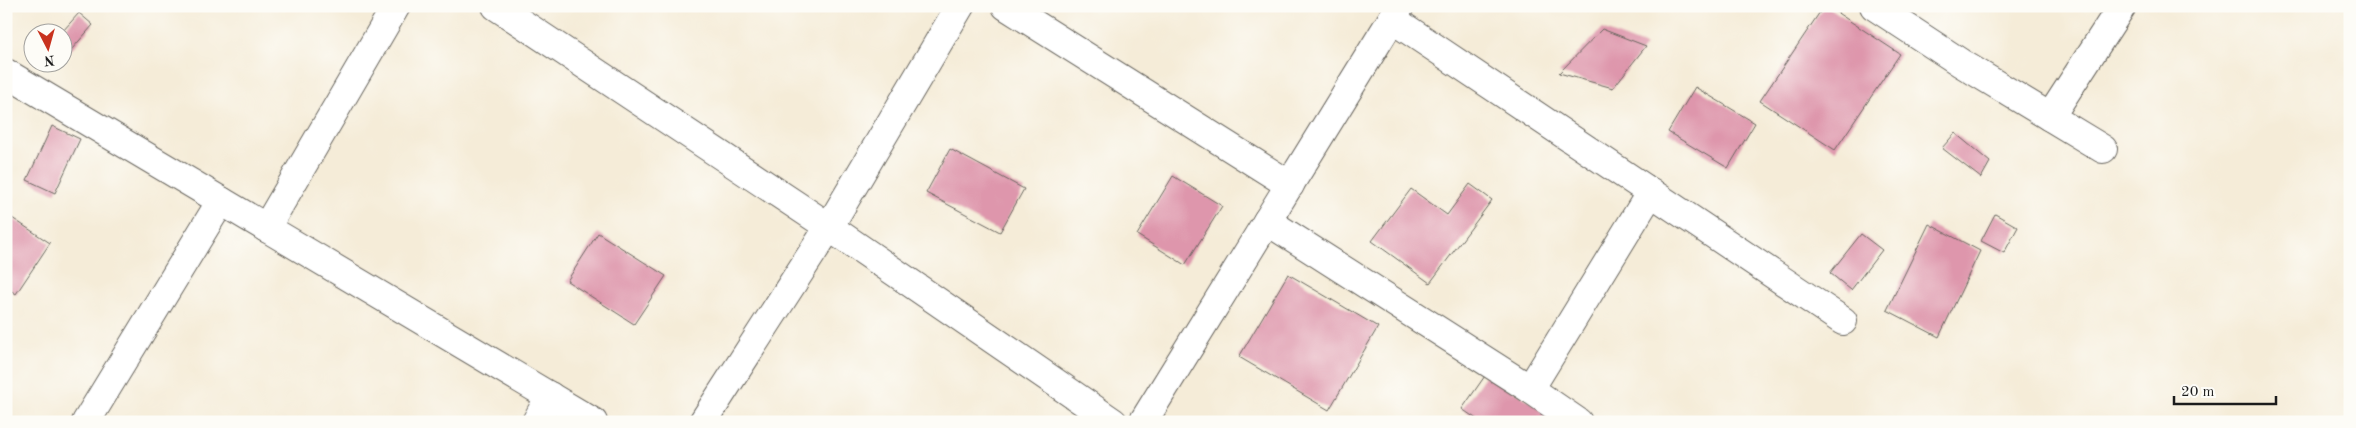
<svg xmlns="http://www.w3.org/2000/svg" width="2356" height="428" viewBox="0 0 2356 428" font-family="'Old Standard TT',serif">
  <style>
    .building { fill: #de96ac }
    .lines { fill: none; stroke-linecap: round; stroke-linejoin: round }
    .minor-casing { stroke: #68655e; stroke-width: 30 }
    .minor { stroke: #fff; stroke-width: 28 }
  </style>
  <rect width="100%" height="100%" fill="#fdfcf7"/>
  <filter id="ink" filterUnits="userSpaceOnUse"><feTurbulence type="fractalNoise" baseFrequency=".02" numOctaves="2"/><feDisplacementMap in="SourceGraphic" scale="10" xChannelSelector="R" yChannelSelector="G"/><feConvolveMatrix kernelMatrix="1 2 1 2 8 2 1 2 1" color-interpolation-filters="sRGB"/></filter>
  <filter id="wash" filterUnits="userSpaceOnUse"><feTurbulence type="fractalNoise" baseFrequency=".0096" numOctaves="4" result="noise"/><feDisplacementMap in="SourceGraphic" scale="20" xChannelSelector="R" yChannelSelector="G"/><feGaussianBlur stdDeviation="1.12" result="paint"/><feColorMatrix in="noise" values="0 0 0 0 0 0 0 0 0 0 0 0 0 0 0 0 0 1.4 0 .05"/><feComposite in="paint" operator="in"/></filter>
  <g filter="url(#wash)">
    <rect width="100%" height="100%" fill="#f5ecd8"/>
    <g id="blocks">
      <g class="building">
        <polygon points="1824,6 1827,6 1900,54 1835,150 1760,101"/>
        <polygon points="79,13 93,25 65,57 62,55 62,32"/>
        <polygon points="1602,29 1646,46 1613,88 1559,73"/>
        <polygon points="1695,87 1755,123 1728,168 1668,132"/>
        <polygon points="52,126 80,139 55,193 27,180"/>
        <polygon points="1955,133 1990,162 1981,178 1942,148"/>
        <polygon points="950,149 1024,189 1000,232 926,193"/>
        <polygon points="1173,176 1222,206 1185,265 1137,235"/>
        <polygon points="1470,184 1492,200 1430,283 1372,241 1411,189 1447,215"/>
        <polygon points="6,214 50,243 16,294 6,287"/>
        <polygon points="1995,214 2018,227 2004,253 1981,241"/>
        <polygon points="1929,224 1980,251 1939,337 1887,310"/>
        <polygon points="598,233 666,276 634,324 567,281"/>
        <polygon points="1861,234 1882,250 1851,290 1830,273"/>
        <polygon points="1288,274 1378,327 1329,410 1239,357"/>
        <polygon points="1487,373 1561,422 1481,422 1462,409"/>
      </g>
    </g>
  </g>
  <g filter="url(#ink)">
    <use href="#blocks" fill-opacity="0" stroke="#68655e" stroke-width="1"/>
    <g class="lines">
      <g class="minor-casing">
        <g id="minor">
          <polyline points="496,6 829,227 1113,422"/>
          <polyline points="1006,6 1290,185"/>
          <polyline points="1874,6 1961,63 2103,149"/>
          <polyline points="1392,19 1843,321"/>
          <polyline points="6,73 593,422"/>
          <polyline points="2050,117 2122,6"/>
          <polyline points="1267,221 1530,389 1578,422"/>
          <polyline points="266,228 396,6"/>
          <polyline points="1530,389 1651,192"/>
          <polyline points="86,422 221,201"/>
          <polyline points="536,422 550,396"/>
          <polyline points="703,422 829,227 960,6"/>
          <polyline points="1143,422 1400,6"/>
        </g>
      </g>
      <use href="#minor" class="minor"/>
    </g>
  </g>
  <rect width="2356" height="428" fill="none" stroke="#fdfcf7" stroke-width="25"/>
  <g transform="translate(48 48) rotate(174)"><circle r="24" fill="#fdfcf7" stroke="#a3a29f"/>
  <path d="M0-4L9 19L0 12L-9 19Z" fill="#c8321e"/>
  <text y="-8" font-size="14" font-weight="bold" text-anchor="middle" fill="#1c1c1c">N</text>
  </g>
  <path d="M2174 396v8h102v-8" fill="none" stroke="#1c1c1c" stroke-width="2.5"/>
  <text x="2181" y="396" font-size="15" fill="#1c1c1c" stroke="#fdfcf7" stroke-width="4" paint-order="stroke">20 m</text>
</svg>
